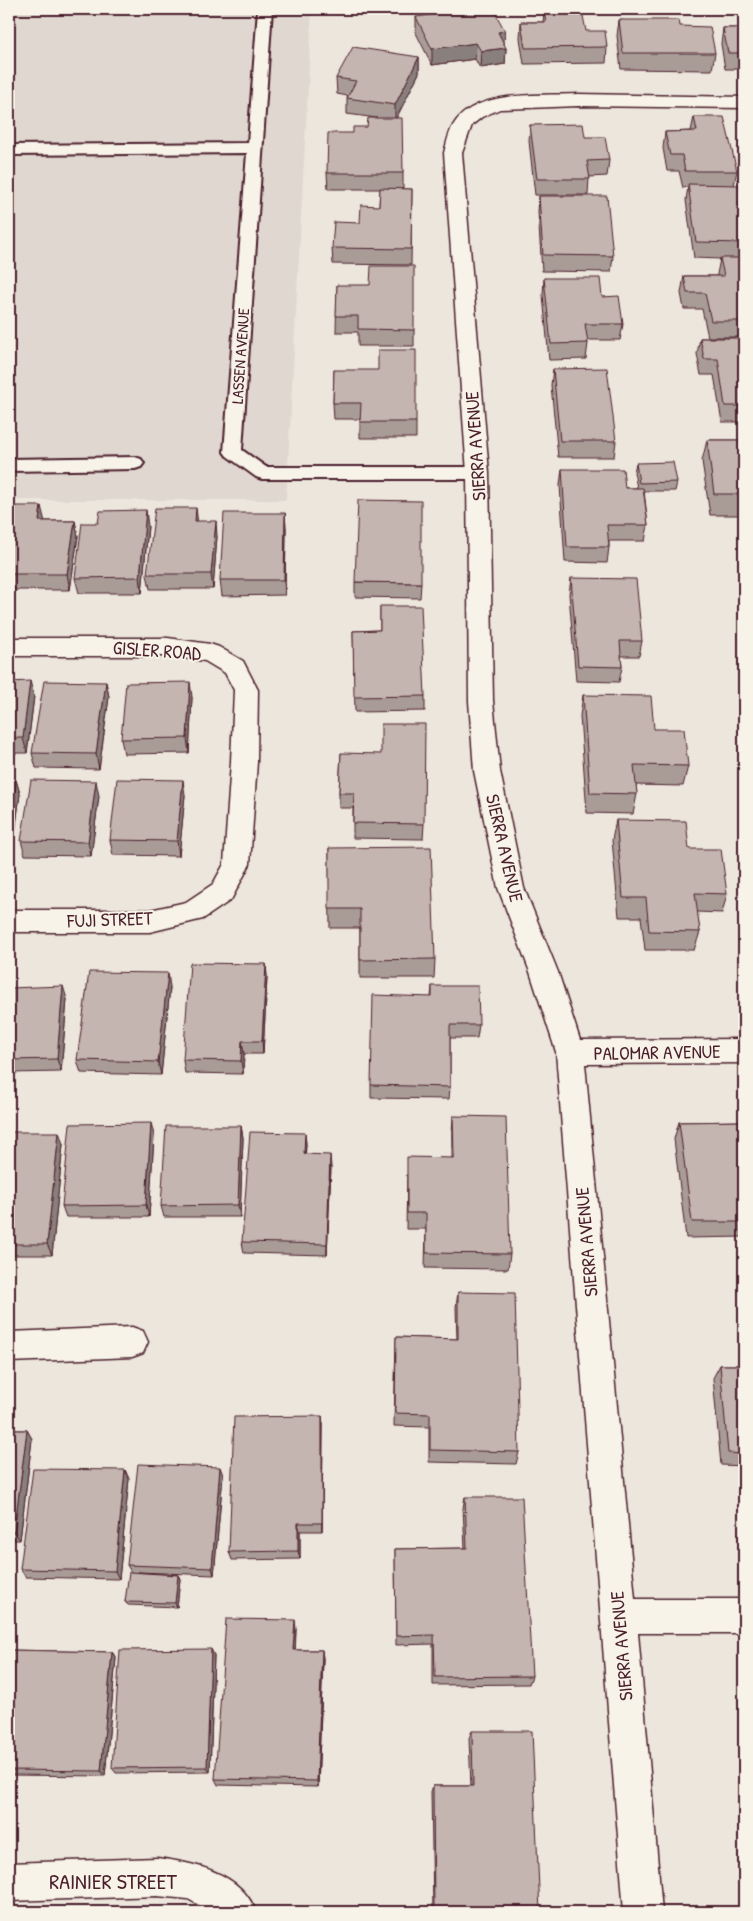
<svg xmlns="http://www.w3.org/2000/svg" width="753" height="1921" viewBox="0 0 753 1921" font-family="'Patrick Hand',sans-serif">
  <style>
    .built { fill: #e0d7d0 }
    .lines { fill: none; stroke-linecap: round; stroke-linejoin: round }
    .service-casing { stroke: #4a1f2b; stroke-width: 4 }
    .minor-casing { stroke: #4a1f2b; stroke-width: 3 }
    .service { fill: #f7f3e8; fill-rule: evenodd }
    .minor { fill: #f7f3e8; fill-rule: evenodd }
    .wall { fill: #a99c97; stroke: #4a1f2b }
    .shaded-wall { fill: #897f7b; stroke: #4a1f2b }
    .building { fill: #c4b5b0; stroke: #4a1f2b }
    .labels { text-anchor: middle; stroke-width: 4; stroke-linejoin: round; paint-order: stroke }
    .far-street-label { font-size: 16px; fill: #4a1f2b; stroke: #f7f3e8 }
    .street-label { font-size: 19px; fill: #4a1f2b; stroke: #f7f3e8 }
    .near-street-label { font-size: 22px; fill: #4a1f2b; stroke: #f7f3e8 }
  </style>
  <rect width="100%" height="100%" fill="#ece6dd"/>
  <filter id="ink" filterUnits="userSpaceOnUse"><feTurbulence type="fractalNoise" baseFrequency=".02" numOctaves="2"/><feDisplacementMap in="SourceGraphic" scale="10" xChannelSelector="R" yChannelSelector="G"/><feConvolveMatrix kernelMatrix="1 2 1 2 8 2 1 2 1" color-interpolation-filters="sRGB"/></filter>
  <g filter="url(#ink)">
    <polygon class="built" points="9,9 312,9 286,500 9,500"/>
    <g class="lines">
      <g class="service-casing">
        <g id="service">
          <polygon points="258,9 272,9 242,450 266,467 478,467 484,469 487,473 484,477 478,479 262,479 256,477 227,456 224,452 247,153 9,155 9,145 248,143"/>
          <polygon points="135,457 141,459 144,463 141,467 135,469 9,471 9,459"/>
        </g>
      </g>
      <g class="minor-casing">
        <g id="minor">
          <path d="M578,94L744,97V108L578,106L500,109L482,117L472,125L462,153L489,473L493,701L500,771L524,888L558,972L580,1040L744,1039V1063L585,1064L635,1599H744V1633H638L662,1912H624L556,1052L530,972L498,888L474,771L469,701L467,473L444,153C447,142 449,130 456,121C480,89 543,96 578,94Z"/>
          <polygon points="9,638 168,638 210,644 219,647 243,661 258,690 257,762 250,864 231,900 203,919 150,932 9,932 9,910 150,910 186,902 213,884 224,864 231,762 234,690 225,673 205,661 168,656 9,656"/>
          <polygon points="132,1327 143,1331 148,1342 143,1353 132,1357 9,1362 9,1332"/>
          <path d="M157,1858C194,1863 241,1872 256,1912H212L188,1899L157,1896L9,1901V1863Z"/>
        </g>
      </g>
      <use href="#service" class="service"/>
      <use href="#minor" class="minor"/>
    </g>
    <g class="wall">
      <polygon points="544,12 586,31 607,47 606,63 524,64 520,38 521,22 543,22"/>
      <polygon points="416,17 506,48 505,64 480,68 475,59 432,65 416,33"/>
      <polygon points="619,20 680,26 715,53 712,70 621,69 617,36"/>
      <polygon points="723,28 744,28 744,69 725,69 721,44"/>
      <polygon points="419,57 419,73 396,118 403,173 403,189 412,189 411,265 333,264 332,248 379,206 380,189 328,189 327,173 353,133 367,127 377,118 347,114 347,98 348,96 337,94 336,78"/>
      <polygon points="694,117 737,171 734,185 744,210 744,337 708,337 702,309 684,309 681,293 684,276 717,276 717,274 720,259 694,258 686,200 688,187 683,188 679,171 667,171 663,148 665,132 691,131"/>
      <polygon points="530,125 585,137 609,160 607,176 589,177 588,195 535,195 529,141"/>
      <polygon points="539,196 613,256 611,272 542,271 538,212"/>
      <polygon points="544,278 602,297 623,324 620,340 587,340 588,343 586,359 549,360 543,295"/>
      <polygon points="337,285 414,330 414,346 358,346 358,332 336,332"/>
      <polygon points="700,338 744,338 744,422 722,422 714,375 701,375 697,354"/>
      <polygon points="553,369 616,441 614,457 558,457 551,385"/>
      <polygon points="334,370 416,422 416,438 360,438 360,419 334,419 333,403"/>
      <polygon points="707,440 744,440 744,515 710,515 702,461"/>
      <polygon points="636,463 677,482 675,491 644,491 648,525 645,541 609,541 609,547 607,563 565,562 560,485 562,469 625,488 637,488 634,472"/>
      <polygon points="285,513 286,529 285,595 222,596 220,580"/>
      <polygon points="45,521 75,521 78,536 70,590 9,590 9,547"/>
      <polygon points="148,526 142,593 79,593 75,578"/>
      <polygon points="744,527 744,545 742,535"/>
      <polygon points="217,536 213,589 150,589 147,574"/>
      <polygon points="571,578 642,641 639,656 621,656 622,667 619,682 576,681 569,594"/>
      <polygon points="355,582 421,583 420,598 355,597"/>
      <polygon points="380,606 425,696 425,711 355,712 353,631 380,630"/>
      <polygon points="9,682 34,696 27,753 9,753"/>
      <polygon points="106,682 109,697 99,769 36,768 32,753"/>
      <polygon points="583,695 654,729 688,766 683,786 636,785 637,794 633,814 587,813 580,716"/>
      <polygon points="192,697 189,753 124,754 121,739"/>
      <polygon points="341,753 424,824 423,839 353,838 353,808 339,808 339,793"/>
      <polygon points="9,780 16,780 20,794 12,855 9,855"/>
      <polygon points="185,795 179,856 113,855 110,840"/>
      <polygon points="99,796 91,856 25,855 21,841"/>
      <polygon points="616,820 689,849 727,894 722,913 697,912 700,932 694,950 645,950 641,917 619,917 612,840"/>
      <polygon points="329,848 435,959 434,978 360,978 360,928 330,928"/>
      <polygon points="744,868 744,895 742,876"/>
      <polygon points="266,964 267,977 263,1054 244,1054 243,1074 185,1073 183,1060"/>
      <polygon points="432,986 479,1025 477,1038 450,1038 450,1087 449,1099 371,1098 371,1085 431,997"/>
      <polygon points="170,987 161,1075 81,1073 77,1060"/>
      <polygon points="9,988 67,999 61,1072 9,1073"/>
      <polygon points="453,1116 510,1254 508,1269 425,1268 426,1229 406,1229 407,1174 452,1158 452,1133"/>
      <polygon points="744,1121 744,1237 686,1238 674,1139 679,1122"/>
      <polygon points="241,1126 243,1138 240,1217 164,1217 161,1206"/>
      <polygon points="9,1132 63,1144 52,1255 9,1255"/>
      <polygon points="305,1133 306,1145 305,1154 331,1167 327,1255 244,1253 242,1242"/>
      <polygon points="154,1135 149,1217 66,1217 62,1206"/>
      <polygon points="458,1292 519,1452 516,1464 429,1462 429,1427 394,1426 396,1337 457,1339 456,1307"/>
      <polygon points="720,1365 744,1365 744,1466 721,1465 713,1378"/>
      <polygon points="322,1416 323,1425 322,1531 300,1531 300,1559 232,1560 229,1552"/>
      <polygon points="9,1430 27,1430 32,1439 20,1540 9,1540"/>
      <polygon points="125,1470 129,1479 119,1579 26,1577 20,1569"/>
      <polygon points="223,1475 214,1575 138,1572 178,1575 180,1579 177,1607 128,1605 125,1602 131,1572 127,1565"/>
      <polygon points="465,1497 532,1676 529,1684 433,1685 433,1644 396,1645 395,1549 465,1548 463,1508"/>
      <polygon points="296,1629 295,1650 322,1650 323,1659 318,1787 218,1785 215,1779"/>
      <polygon points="9,1650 112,1652 116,1658 105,1776 9,1775"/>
      <polygon points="214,1655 210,1772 116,1773 112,1768"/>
      <polygon points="472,1731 540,1912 433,1912 431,1791 433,1786 471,1786 469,1738"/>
    </g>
    <g class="shaded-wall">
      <polygon points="505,31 504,47 498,32"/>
      <polygon points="476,43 475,59 432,65 432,49"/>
      <polygon points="506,48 505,64 480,68 481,51"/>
      <polygon points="419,57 419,73 395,121 395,105"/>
      <polygon points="41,506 45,522 39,521"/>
      <polygon points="196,508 198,524 195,521"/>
      <polygon points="146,510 148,526 142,593 140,577"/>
      <polygon points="285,513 286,529 285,595 284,580"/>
      <polygon points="75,521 78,536 70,590 67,574"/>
      <polygon points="216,521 217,536 213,589 211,574"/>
      <polygon points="30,681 34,696 27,753 23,738"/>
      <polygon points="106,682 109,697 99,769 96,754"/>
      <polygon points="190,682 192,697 189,753 187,738"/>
      <polygon points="16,780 20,794 12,855 9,843 9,836"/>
      <polygon points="183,780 185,795 179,856 177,841"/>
      <polygon points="96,781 99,796 91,856 88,842"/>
      <polygon points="266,964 267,977 263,1054 262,1041"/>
      <polygon points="168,973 170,987 161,1075 158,1062"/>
      <polygon points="63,986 67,999 61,1072 57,1059"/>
      <polygon points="242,1041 244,1054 243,1074 241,1061"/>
      <polygon points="151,1123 154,1135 149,1217 146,1205"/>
      <polygon points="241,1126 243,1138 240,1217 238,1205"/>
      <polygon points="59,1132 63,1144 52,1255 47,1244"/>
      <polygon points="305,1133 306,1145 305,1166 304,1154"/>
      <polygon points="330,1155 331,1167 327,1255 327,1244"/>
      <polygon points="322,1416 323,1425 322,1531"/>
      <polygon points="27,1430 32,1439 20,1540 14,1532"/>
      <polygon points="220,1467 223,1475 214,1575 212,1568"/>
      <polygon points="125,1470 129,1479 119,1579 115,1571"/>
      <polygon points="298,1523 300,1531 300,1559 298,1551"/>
      <polygon points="178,1575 180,1579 177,1607 175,1603"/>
      <polygon points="295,1620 296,1629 295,1659 293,1650"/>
      <polygon points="211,1649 214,1655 210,1772 207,1767"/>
      <polygon points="322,1650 323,1659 318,1787 317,1781"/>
      <polygon points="112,1652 116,1658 105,1776 101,1771"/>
    </g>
    <g class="building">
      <polygon points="475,9 493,9 505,31 498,32 506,48 481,51 476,43 432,49 416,17"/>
      <polygon points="582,11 586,31 605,31 607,47 525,48 521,22 546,22 544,12"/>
      <polygon points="619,20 679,20 680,26 710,27 715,53 623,53"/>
      <polygon points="723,28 744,28 744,53 728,53"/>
      <polygon points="353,47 419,57 395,105 347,98 356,81 336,78"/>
      <polygon points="694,117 724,117 737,171 685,171 682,155 670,155 665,132 697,131"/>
      <polygon points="368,118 402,118 403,173 327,173 328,133 353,133 353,127 367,127"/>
      <polygon points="583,124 585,137 605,137 609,160 587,161 590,179 537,179 530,125"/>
      <polygon points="688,184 740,185 744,210 744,243 696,242"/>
      <polygon points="380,188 412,189 411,249 332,248 334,222 360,223 361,205 379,206"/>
      <polygon points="539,196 607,196 613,256 543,255"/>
      <polygon points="720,258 744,258 744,321 711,321 705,293 687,293 684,276 724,276"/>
      <polygon points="371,266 414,266 414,330 358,329 358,316 336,316 337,285 370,285"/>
      <polygon points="544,278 600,278 602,297 619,296 623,324 585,324 588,343 551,344"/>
      <polygon points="700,338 744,338 744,406 725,406 718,359 704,359"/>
      <polygon points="378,350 416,350 416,422 360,422 361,403 333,403 334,370 378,370"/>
      <polygon points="607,368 616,441 560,441 553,369"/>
      <polygon points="707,440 744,440 744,494 714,494"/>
      <polygon points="673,462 677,482 639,483 636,463"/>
      <polygon points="562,469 623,469 625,488 643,488 648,525 607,525 609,547 567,547"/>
      <polygon points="358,500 421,501 421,583 355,582"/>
      <polygon points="16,506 41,506 39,521 75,521 67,574 9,574 9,547"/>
      <polygon points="155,508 196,508 195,521 216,521 211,574 147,574"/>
      <polygon points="146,510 140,577 75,578 82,523 98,523 100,511"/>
      <polygon points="224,513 285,513 284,580 220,580"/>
      <polygon points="571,578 636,579 642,641 620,641 622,667 578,666"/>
      <polygon points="380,606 421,606 425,696 354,697 353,631 380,630"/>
      <polygon points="30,681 23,738 9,738 9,682"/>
      <polygon points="44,681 106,682 96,754 32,753"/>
      <polygon points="190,682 187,738 121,739 126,683"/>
      <polygon points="583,695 651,696 654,729 684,729 688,766 634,765 637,794 590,793"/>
      <polygon points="381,724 425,724 424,824 353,823 354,793 339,793 341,753 381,754"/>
      <polygon points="117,779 183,780 177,841 110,840"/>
      <polygon points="9,780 16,780 9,836"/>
      <polygon points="31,780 96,781 88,842 21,841"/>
      <polygon points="616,820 686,821 689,849 721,849 727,894 695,893 700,932 649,931 646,898 623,898"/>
      <polygon points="431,847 435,959 360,960 360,909 329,909 329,848"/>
      <polygon points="190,963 266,964 262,1041 242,1041 241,1061 183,1060"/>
      <polygon points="89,972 168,973 158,1062 77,1060"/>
      <polygon points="63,986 57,1059 9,1060 9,988"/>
      <polygon points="432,986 478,986 479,1025 450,1025 450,1087 371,1085 373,995 432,997"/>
      <polygon points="453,1116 506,1117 510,1254 426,1253 426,1213 407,1213 407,1157 454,1158"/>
      <polygon points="744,1121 744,1222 692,1222 679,1122"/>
      <polygon points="151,1123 146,1205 62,1206 70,1124"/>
      <polygon points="166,1126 241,1126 238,1205 161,1206"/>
      <polygon points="9,1132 59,1132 47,1244 9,1244"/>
      <polygon points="250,1132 305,1133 304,1154 330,1155 327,1244 242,1242"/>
      <polygon points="458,1292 515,1293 519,1452 430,1450 430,1414 395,1413 396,1337 458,1339"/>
      <polygon points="720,1365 744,1365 744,1454 728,1453"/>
      <polygon points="322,1416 322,1523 298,1523 298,1551 229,1552 234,1417"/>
      <polygon points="9,1430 27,1430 14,1532 9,1532"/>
      <polygon points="138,1464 220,1467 212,1568 127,1565"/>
      <polygon points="33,1469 125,1470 115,1571 20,1569"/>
      <polygon points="465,1497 522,1497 532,1676 435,1677 434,1635 396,1636 395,1549 467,1548"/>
      <polygon points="129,1572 178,1575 175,1603 125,1602"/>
      <polygon points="226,1619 295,1620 293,1650 322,1650 317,1781 215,1779"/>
      <polygon points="211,1649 207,1767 112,1768 120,1650"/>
      <polygon points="9,1650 112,1652 101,1771 9,1770"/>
      <polygon points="472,1731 532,1731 540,1912 434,1912 433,1786 473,1786"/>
    </g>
  </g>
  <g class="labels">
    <g class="far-street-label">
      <text transform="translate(240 356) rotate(-86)" y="6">LASSEN AVENUE</text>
    </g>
    <g class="street-label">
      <text transform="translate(475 446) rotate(-94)" y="7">SIERRA AVENUE</text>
      <text transform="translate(157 650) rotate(4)" y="7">GISLER ROAD</text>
      <text transform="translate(505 848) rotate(77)" y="7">SIERRA AVENUE</text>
      <text transform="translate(110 919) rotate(-2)" y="7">FUJI STREET</text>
      <text transform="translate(657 1052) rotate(-1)" y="7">PALOMAR AVENUE</text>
      <text transform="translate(586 1242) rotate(-95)" y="7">SIERRA AVENUE</text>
      <text transform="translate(621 1646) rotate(-95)" y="7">SIERRA AVENUE</text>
    </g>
    <g class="near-street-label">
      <text x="113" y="1889">RAINIER STREET</text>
    </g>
  </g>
  <rect width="753" height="1921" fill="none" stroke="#f7f3e8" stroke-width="30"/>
  <rect x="15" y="15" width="723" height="1891" fill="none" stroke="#4a1f2b" stroke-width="2" filter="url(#ink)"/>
</svg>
